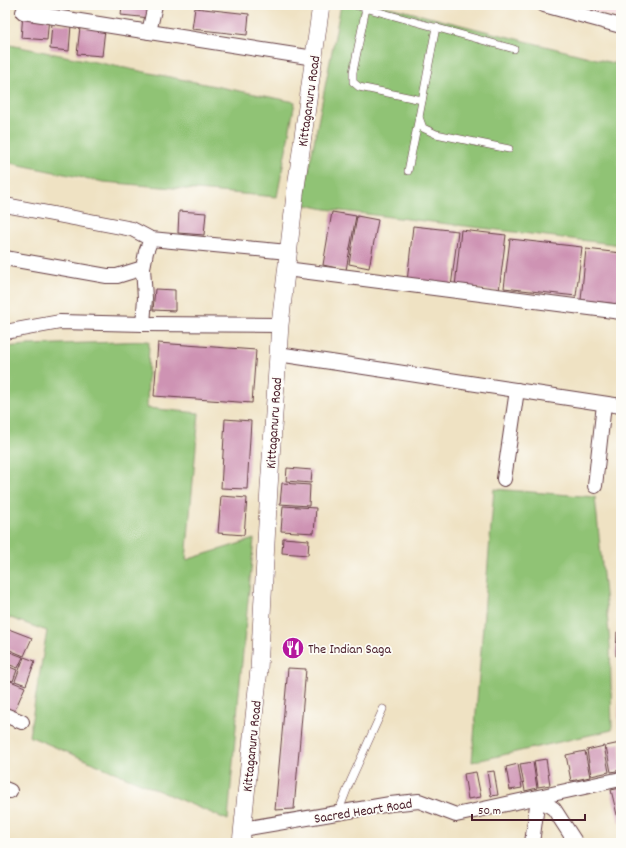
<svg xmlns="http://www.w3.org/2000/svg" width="626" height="848" viewBox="0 0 626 848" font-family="Dekko,sans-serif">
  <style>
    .built { fill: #f5cfda }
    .green { fill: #90c374; stroke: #6d7150 }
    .building { fill: #ce93b3 }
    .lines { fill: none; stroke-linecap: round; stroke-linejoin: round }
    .service-casing { stroke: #633c42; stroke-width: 8 }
    .minor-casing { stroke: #633c42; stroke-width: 16 }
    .tertiary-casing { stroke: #633c42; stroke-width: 18 }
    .service { stroke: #fff; stroke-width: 7 }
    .minor { stroke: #fff; stroke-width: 14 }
    .tertiary { stroke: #fff; stroke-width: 17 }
    .labels { text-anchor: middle; stroke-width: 3.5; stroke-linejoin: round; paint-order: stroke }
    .street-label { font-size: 14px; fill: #4a1f2b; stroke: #fdfcf7 }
    .poi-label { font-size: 14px; fill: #4a1f2b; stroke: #fdfcf7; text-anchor: start }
  </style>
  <rect width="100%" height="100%" fill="#fdfcf7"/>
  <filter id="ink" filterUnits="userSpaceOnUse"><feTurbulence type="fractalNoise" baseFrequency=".025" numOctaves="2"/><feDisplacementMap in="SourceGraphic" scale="8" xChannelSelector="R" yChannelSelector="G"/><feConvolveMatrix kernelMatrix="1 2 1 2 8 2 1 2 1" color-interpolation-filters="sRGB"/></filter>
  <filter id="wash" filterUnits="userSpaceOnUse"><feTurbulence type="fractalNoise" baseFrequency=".012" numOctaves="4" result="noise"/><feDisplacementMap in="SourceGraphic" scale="16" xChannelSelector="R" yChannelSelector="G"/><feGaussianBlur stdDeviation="0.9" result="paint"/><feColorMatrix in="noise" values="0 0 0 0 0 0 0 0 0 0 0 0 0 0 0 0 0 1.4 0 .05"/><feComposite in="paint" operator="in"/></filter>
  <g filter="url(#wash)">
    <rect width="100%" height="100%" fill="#efe2c3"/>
    <polygon class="built" points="569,5 621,5 621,19"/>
    <g class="green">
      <polygon points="341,5 381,5 621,65 621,245 325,209 302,204"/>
      <polygon points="5,44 295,102 277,197 104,182 5,162"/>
      <polygon points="149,341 147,408 199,413 186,560 254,539 239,693 228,820 29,736 47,631 5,616 5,347 27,345"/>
      <polygon points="494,489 595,497 610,643 612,730 472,762"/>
    </g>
    <g id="blocks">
      <g class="building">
        <polygon points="122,5 152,5 150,18 121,15"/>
        <polygon points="195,8 249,14 247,35 192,29"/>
        <polygon points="23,14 49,16 47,40 21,38"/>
        <polygon points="52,23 71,25 69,51 50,49"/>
        <polygon points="80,27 105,29 102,56 77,54"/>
        <polygon points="179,211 206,213 204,235 178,233"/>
        <polygon points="332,212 356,216 346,270 323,265"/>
        <polygon points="357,216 378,220 369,268 349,264"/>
        <polygon points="413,226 458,231 451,287 407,282"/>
        <polygon points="461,230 506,235 499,291 455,287"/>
        <polygon points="510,239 582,247 576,296 504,288"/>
        <polygon points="586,249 621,253 621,276 618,304 581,300"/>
        <polygon points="155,289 175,290 175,311 153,310"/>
        <polygon points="158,343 256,350 252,403 154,396"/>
        <polygon points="225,419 251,421 247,489 221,488"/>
        <polygon points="287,468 312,470 311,483 286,481"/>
        <polygon points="282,483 310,485 309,506 280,504"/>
        <polygon points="221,496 247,498 244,535 218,533"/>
        <polygon points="283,506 316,508 314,533 281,531"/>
        <polygon points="283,538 309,540 308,555 282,553"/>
        <polygon points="6,628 32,638 24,656 5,648"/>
        <polygon points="617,632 621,632 621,656 616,656"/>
        <polygon points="5,650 23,657 18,668 5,663"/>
        <polygon points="24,657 35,661 26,685 15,681"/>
        <polygon points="5,665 17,670 13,681 5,678"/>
        <polygon points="288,668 306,669 294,809 275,810"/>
        <polygon points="8,680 25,687 14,712 5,708 5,687"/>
        <polygon points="619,702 621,702 621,725 618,725"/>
        <polygon points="620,743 621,770 611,772 606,746"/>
        <polygon points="604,746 609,772 591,776 587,750"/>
        <polygon points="585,751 590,777 571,781 566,755"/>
        <polygon points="546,759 550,785 538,787 534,761"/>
        <polygon points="533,762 537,788 525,791 520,764"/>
        <polygon points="518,764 522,788 510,790 506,767"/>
        <polygon points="494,771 498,795 491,796 487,772"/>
        <polygon points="476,772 481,797 468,799 464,774"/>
        <polygon points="621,788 621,822 619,823 611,790"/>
        <polygon points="264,841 298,842 298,843 264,843"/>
      </g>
    </g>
  </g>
  <g filter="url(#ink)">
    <use href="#blocks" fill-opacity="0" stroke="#633c42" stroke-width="1"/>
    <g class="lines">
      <g class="service-casing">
        <g id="service">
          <polyline points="354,5 514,49"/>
          <polyline points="366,8 353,72 353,82 359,87 422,100"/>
          <polyline points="436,27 419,117 423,128 436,134 509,149"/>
          <polyline points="408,171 419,117"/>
          <polyline points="338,813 350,782 383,709"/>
        </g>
      </g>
      <g class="minor-casing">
        <g id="minor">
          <polyline points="544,5 621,26"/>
          <polyline points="23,12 314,58"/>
          <polyline points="149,32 155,5"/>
          <polyline points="5,205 132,229 151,239 288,252"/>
          <polyline points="5,258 107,276 117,276 143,268"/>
          <polyline points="286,269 621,312"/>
          <polyline points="143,324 145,298 143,268 146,252 151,239"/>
          <polyline points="5,332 60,322 143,324 280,325"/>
          <polyline points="278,354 621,406"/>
          <polyline points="504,479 517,390"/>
          <polyline points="595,486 604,404"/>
          <polyline points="5,715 22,722"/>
          <polyline points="5,789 10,791"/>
          <polyline points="243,829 390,804 419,801 456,815 621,779"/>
          <polyline points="532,843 538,798 554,809 576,843"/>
        </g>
      </g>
      <g class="tertiary-casing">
        <polyline id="tertiary" points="241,843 259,669 269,488 280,325 295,195 321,5"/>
      </g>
      <use href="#service" class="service"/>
      <use href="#minor" class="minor"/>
      <use href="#tertiary" class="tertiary"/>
    </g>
  </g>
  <defs>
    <g id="restaurant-disc" transform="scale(1.15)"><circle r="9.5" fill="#b5179e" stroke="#fdfcf7"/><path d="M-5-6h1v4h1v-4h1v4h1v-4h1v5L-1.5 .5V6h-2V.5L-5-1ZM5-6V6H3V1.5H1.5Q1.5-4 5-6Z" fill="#fff"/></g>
  </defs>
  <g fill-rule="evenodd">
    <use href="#restaurant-disc" x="293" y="648"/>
  </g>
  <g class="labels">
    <g class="street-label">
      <text transform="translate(308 101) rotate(-82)" y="5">Kittaganuru Road</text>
      <text transform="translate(273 423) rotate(-86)" y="5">Kittaganuru Road</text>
      <text transform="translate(251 746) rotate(-84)" y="5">Kittaganuru Road</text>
      <text transform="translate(363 810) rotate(-9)" y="5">Sacred Heart Road</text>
    </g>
    <g class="poi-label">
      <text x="308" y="653">The Indian Saga</text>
    </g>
  </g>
  <rect width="626" height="848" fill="none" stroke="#fdfcf7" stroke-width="20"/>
  <path d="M472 814v6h113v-6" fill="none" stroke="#4a1f2b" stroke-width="2"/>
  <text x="478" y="814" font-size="12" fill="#4a1f2b" stroke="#fdfcf7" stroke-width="3" paint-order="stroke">50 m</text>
</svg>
